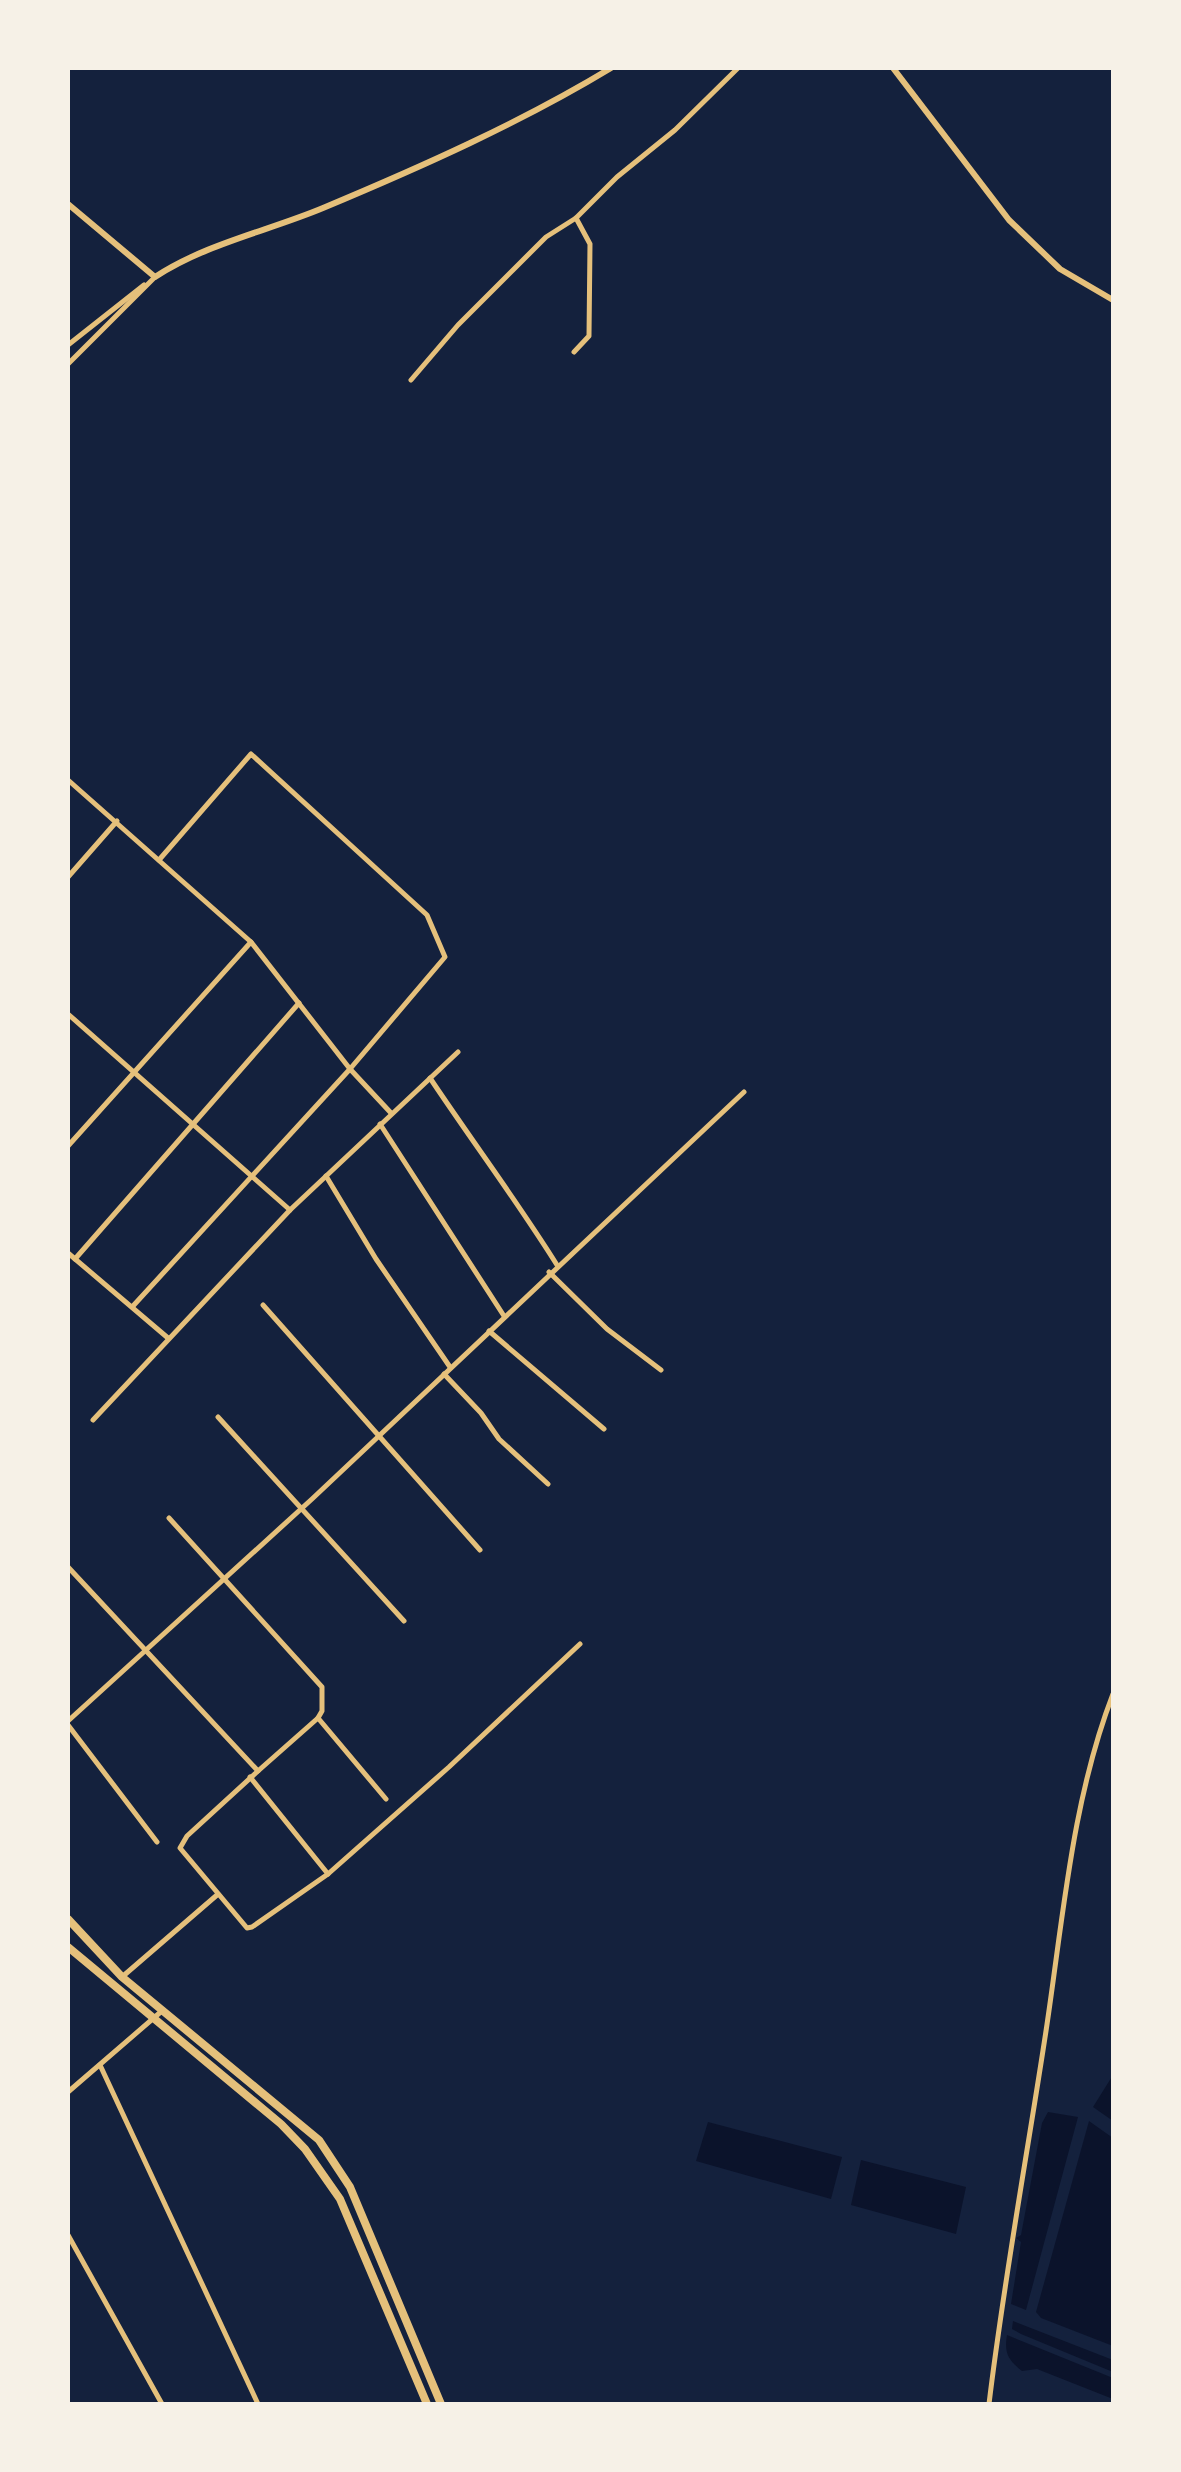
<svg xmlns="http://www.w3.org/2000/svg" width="1181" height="2472" viewBox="0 0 1181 2472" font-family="'Varela Round',sans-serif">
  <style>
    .water { fill: #0b132b }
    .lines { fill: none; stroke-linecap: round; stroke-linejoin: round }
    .minor { stroke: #e5c07b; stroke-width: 5 }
    .tertiary { stroke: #e5c07b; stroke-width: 6 }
    .primary { stroke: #e5c07b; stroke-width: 8 }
  </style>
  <rect width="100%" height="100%" fill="#14213d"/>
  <g class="water">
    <polygon points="1113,2075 1113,2121 1093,2107"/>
    <polygon points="1048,2112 1078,2117 1026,2310 1011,2304 1021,2242 1016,2238 1021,2235 1042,2123"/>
    <polygon points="1089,2121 1113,2138 1113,2346 1041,2318 1036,2312"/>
    <polygon points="708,2122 842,2157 831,2199 696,2161"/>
    <polygon points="861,2160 966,2187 956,2234 851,2205"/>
    <polygon points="1013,2321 1113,2360 1113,2372 1021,2334 1012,2329"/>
    <path d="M1007,2335L1113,2378V2399L1037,2369L1022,2371C1008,2360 1004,2353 1007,2335Z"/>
  </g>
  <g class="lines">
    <g class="minor">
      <polyline points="68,345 144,285"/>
      <polyline points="574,352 589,336 590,244 576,218"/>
      <polyline points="68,364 155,277"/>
      <polyline points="411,380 458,325 546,237 576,218 617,177 675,130 738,68"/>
      <polyline points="68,780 251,942 350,1069 391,1113"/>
      <polyline points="68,877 117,821"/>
      <polyline points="68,1014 290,1210"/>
      <path d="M430,1078C472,1141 517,1201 557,1265"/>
      <polyline points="380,1124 504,1316"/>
      <polyline points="68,1146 251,942"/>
      <polyline points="326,1176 376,1259 450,1367"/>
      <polyline points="68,1253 168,1338"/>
      <polyline points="75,1259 299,1003"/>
      <polyline points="549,1272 607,1329 661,1370"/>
      <polyline points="263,1305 480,1550"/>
      <polyline points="133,1306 350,1069 445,957 427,915 251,754 159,860"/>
      <polyline points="489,1331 604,1429"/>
      <polyline points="444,1374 481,1413 499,1439 548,1484"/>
      <polyline points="218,1417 404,1621"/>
      <polyline points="93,1420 290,1210 458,1052"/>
      <polyline points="169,1518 322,1687 322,1711 318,1718 258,1771"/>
      <polyline points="68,1567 258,1771 187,1836 180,1848 247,1928 252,1927 328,1874 449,1767 580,1644"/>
      <polyline points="318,1718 386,1799"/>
      <polyline points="68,1721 312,1499 744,1092"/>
      <polyline points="68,1725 157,1842"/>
      <polyline points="250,1777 328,1874"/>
      <polyline points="122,1977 217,1895"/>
      <polyline points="100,2065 258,2404"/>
      <polyline points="68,2092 163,2010"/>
      <polyline points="68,2235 162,2404"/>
      <path d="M989,2404C1004,2279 1027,2156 1046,2031C1063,1919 1072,1800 1113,1694"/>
    </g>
    <g class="tertiary">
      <polyline points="893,68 1009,220 1060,269 1113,300"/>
      <path d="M68,204L155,277C205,244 268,231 323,208C421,167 520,123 611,68"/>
    </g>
    <g class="primary">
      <polyline points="68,1919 122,1977 319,2140 350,2187 441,2404"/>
      <polyline points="68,1947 281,2124 305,2149 340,2199 427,2404"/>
    </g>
  </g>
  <rect width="1181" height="2472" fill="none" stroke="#f6f1e7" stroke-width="140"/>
</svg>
